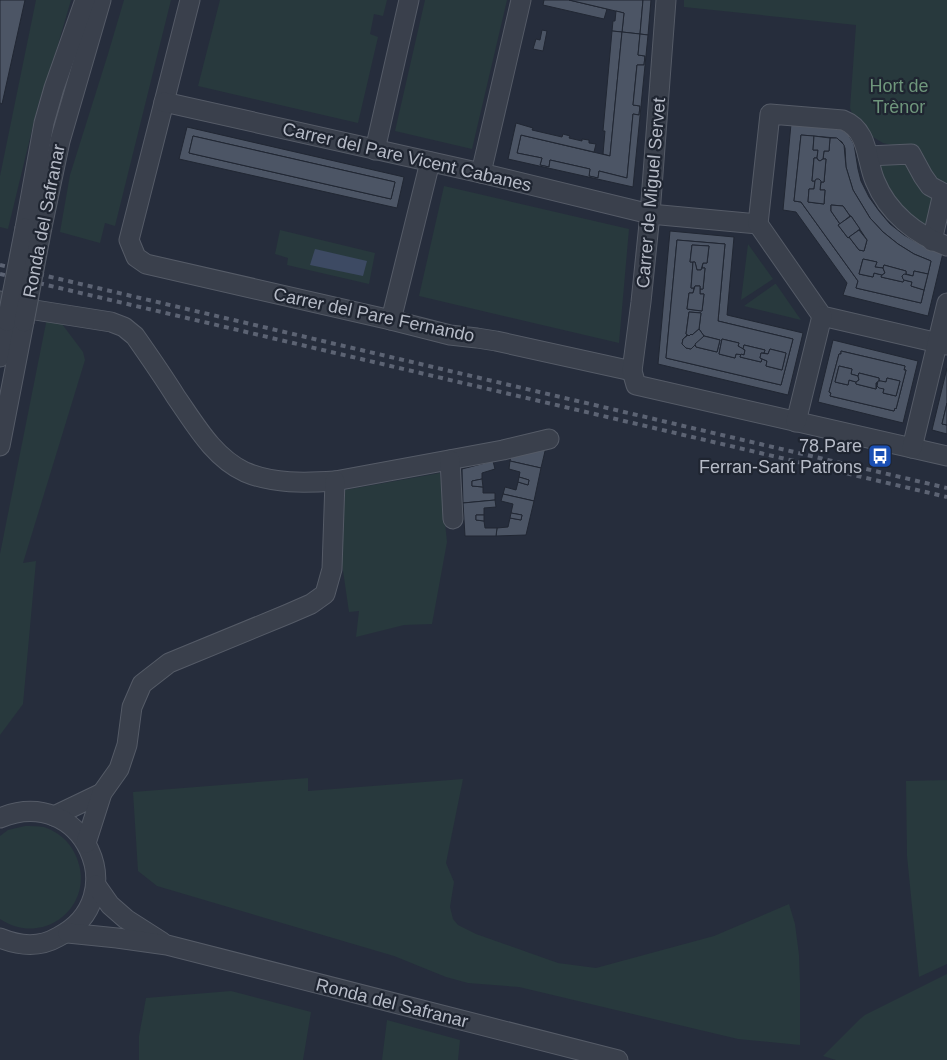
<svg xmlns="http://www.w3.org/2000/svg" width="947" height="1060" viewBox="0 0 947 1060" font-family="Arial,sans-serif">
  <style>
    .green { fill: #28393d }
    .water { fill: #3d4a63 }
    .building { fill: #4c5565; stroke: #212733; fill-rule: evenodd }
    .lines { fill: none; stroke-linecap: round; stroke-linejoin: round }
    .minor-casing { stroke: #555b67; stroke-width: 21 }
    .minor { stroke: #3a404c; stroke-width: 19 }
    .rail { stroke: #5c6373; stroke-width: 4; stroke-dasharray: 5 5; stroke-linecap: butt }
    .minor-bridge-casing { stroke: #555b67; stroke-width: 21; stroke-linecap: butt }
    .minor-bridge { stroke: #3a404c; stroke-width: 19 }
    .labels { text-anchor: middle; stroke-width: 4.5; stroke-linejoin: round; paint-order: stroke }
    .park-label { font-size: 18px; fill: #6f967c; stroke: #1f2531 }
    .street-label { font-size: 18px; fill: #b6bbc7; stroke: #1f2531 }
    .poi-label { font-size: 18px; fill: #b6bbc7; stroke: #1f2531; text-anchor: end }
  </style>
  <rect width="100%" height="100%" fill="#262d3c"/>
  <g class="green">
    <polygon points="36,0 71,0 57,48 38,105 8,229 0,227 0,176"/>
    <polygon points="124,0 171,0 115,226 105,223 100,243 60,232 70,175 108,54"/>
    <polygon points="220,0 387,0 383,16 374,14 370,34 378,37 358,123 198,86"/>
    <polygon points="425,0 507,0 472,149 395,131"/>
    <polygon points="684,0 947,0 947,189 900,147 883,143 868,134 855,122 850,108 856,25 684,7"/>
    <polygon points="907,162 935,196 927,228 913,220 891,197 873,163"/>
    <polygon points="444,186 629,229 619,343 419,296"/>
    <polygon points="280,230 375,253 369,284 287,265 288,258 275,254"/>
    <polygon points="748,244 773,279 741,300"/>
    <polygon points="775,284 776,284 801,320 744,306"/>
    <polygon points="47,318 59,320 83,352 85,360 23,563 36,561 23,704 0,735 0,554"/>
    <polygon points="440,473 447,542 432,624 404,625 356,637 359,611 349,612 340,550 345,490"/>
    <polygon points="308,778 308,791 463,779 446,863 454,882 450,907 453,919 458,925 476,934 558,963 596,968 714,936 789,904 795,924 799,955 800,983 800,1045 738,1039 519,987 468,983 446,977 394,956 157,886 138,871 133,792"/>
    <polygon points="947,780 947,964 919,977 907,856 906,781"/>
    <path d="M25,826C31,826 38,826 44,827C58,832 69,841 75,854C99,903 45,949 0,919V836L8,830Z"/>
    <polygon points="947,974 947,1060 836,1060 823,1056 860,1019 865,1015"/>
    <polygon points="231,991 311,1012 303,1060 139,1060 139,1036 146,998"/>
    <polygon points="387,1020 460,1040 458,1060 382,1060"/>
  </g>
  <polygon class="water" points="315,249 367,261 363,276 310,265"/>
  <g class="building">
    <polygon points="0,0 25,0 2,104 0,103"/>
    <polygon points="544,0 569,0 607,9 604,19 543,5"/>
    <polygon points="569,0 643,0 640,34 622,32 624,13"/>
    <polygon points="643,0 651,0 648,35 640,34"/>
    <polygon points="616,11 624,13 622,32 612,31 613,21 615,21"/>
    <polygon points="542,30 547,31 543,51 533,49 536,39 540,40"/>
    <polygon points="612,31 622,32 610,156 603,154 605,131 603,131"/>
    <polygon points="622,32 640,34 638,55 645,56 644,65 637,65 633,105 640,106 639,115 633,114 627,178 599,171 598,178 589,176 590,169 550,160 549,167 540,165 542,158 517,153 521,135 610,156"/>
    <polygon points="640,34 648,35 633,187 508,159 516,123 533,128 532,130 562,137 563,134 570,136 569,138 582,141 582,139 589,140 589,143 596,144 594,152 521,135 517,153 542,158 540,165 549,167 550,160 590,169 589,176 598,178 599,171 627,178 633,114 639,115 640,106 633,105 637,65 644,65 645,56 638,55"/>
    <path d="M791,124L839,128L848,134L854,144L858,169L861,181L869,197L879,211L890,224L904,235L927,248L943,253L928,316L843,295L847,283L801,219L796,212L783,210ZM801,135L836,138L842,142L845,148L846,167L853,190L870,218L883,232L898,244L914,254L931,261L921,303L856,288L858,281L801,202L794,201Z"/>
    <path d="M187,127L404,177L397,208L179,159ZM193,136L395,182L391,199L189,153Z"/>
    <path d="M801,135L814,136L813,150H818L817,158H814L812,181H815L814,189H809L808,202L824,204L825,190H820L821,182H824L826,159H823L824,151H829L830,138H837L844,145L846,167L853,190L870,218L883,232L898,244L914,254L931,261L928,274L914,271L913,276L906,274V271L884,265L883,268L875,267L877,262L863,259L859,274L873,277L874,273L882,275L881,277L903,282L904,280L912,282L911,286L924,290L921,303L856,288L858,281L801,202L794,201ZM831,205L843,206L850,216H851L867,240L864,251L859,250L849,237L848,238L838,225L840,224L831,211Z"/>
    <polygon points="193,136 395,182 391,199 189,153"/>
    <polygon points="814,136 830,138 829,151 824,151 823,159 820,161 818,160 817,158 818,150 813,150"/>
    <polygon points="814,158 817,158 818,160 820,161 823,159 826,159 824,182 821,182 818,179 815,181 812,181"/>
    <polygon points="816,179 819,179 821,181 820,190 825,190 824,204 808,202 809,189 814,189 815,181"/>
    <polygon points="831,205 843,206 850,216 840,224 831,211"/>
    <polygon points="851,216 860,229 848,238 838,225"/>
    <polygon points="859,230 867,240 864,251 859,250 849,237"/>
    <path d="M670,231L734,237L727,315L803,333L788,395L658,364ZM677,240L725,244L718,321L793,339L781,385L666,358Z"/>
    <path d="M677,240L725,244L718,321L793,339L781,385L666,358ZM692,245L709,246L707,263H703L702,268H705L703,289H700V294H704L702,311L687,309L689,293H693L694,288H691L693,262H690ZM689,312L701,313L699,329L704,336L720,340L717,352L696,347L695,345L691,349L686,348L682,344L683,339L687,335L686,334ZM722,339L739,343L738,346L743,349L744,345L765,350L764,353L768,354L770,349L786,353L782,370L766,366L767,361L762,359L761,362L740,357L741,354H736L735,358L719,354Z"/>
    <polygon points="692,245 709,246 707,263 703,263 701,270 697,270 695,262 690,262"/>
    <polygon points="863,259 877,262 875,267 883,268 885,273 882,275 874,273 873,277 859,274"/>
    <polygon points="693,262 695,262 697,270 701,270 702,268 705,268 703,289 700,289 700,286 695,286 694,288 691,288"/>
    <polygon points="884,265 906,271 906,274 902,276 904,280 903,282 881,277 882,275 885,273 883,268"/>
    <polygon points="914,271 928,274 924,290 911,286 912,282 904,280 903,279 902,276 904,274 913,276"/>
    <polygon points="695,286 700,286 700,294 704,294 702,311 687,309 689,293 693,293"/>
    <polygon points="689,312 701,313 699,329 692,335 691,334 689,336 686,334"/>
    <polygon points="699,329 704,336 691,349 686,348 682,344 683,339 688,335 689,336 691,334 692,335"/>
    <polygon points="704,336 720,340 717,352 696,347 695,344"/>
    <polygon points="722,339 739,343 738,346 745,350 744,355 736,354 735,358 719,354"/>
    <path d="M833,340L918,361L903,423L818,402ZM841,351L905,366L904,370H906L896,409L895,408L894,411L830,396L831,393L829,392L839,354H841Z"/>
    <polygon points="744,345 765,350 764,353 761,353 760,358 762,359 761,362 740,357 741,354 744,355 745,350 743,349"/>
    <polygon points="770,349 786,353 782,370 766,366 767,361 760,358 761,353 768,354"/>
    <path d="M841,351L905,366L904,370H906L896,409L895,408L894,411L830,396L831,393L829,392L839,354H841ZM839,366L852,369L851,374L858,376L859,373L879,378V381L886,382L887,378L900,381L896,396L883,393L884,389L877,386L876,389L856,384V382L849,380L848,385L835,382Z"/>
    <polygon points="839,366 852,369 851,374 858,376 859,380 856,382 849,380 848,385 835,382"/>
    <polygon points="947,368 947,403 942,424 947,425 947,434 932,430"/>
    <polygon points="859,373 879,378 879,381 876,383 876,389 856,384 856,382 859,380 858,376"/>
    <polygon points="887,378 900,381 896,396 883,393 884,389 879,388 877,386 878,381 881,381 886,382"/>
    <polygon points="947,403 947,425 942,424"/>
    <polygon points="546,447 541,468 510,461 511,456"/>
    <polygon points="493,461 495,469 482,473 482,479 472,481 472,486 483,487 483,493 495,493 495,500 463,503 462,469"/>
    <polygon points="510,461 541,468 534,501 503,494 505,487 516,490 518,482 528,485 529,480 519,477 520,472 509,469"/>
    <polygon points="519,477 529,480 528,485 518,482"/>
    <polygon points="482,479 483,487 472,486 472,481"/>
    <polygon points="503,494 534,501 526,535 496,536 497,528 508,527 510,518 521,520 522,515 511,513 513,504 501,501"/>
    <polygon points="495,500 496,507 484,508 484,515 476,515 476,520 484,521 485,528 497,528 496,536 465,536 463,503"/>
    <polygon points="511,513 522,515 521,520 510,518"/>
    <polygon points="476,515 484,515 484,521 476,520"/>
  </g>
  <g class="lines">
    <g class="minor-casing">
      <g id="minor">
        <polyline points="190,0 129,240 136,257 146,264 391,320 450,335 477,338 496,341 632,371"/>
        <polyline points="666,0 650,214 641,302 632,371 636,385 947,456"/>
        <polyline points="164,102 481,173 650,214 758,224"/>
        <polyline points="375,150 409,0"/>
        <polyline points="868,156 911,154 923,176 930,186 943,193 932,241"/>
        <polyline points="481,173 521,0"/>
        <polyline points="42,227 60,141 101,0"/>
        <polyline points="25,228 44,123 54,88 85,0"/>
        <path d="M947,246C916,235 888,213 875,181C866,160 869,130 843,120L770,114L758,224L822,316L947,345"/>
        <path d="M0,301L16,307L111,322L124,327L135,336C149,356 163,376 176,397C195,424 213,457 245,472C273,484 305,483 335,481L503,450L549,439"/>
        <polyline points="391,320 430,162"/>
        <polyline points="0,357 7,321"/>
        <polyline points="796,422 822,316"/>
        <polyline points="0,446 24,322"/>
        <polyline points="912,448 947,303"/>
        <polyline points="450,460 453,519"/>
        <polyline points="54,816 102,793"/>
        <path d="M0,818C83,783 135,898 58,937C39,948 20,946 0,938"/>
        <polyline points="86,843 102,793 119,769 127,745 132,707 142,684 169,663 288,614 311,604 325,594 332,569 335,481"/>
        <polyline points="96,885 110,905 126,919 162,942"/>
        <polyline points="68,933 117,938 167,945 618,1060"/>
      </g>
    </g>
    <use href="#minor" class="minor"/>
    <g class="rail">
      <polyline points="0,265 947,488"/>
      <polyline points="0,274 947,497"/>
    </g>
    <g class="minor-bridge-casing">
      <g id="minor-bridge">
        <polyline points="7,321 25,228"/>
        <polyline points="24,322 42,227"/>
      </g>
    </g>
    <use href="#minor-bridge" class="minor-bridge"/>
  </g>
  <defs>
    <g id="bus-square" transform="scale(1.25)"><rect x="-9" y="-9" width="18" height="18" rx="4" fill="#1a4fb4" stroke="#1f2531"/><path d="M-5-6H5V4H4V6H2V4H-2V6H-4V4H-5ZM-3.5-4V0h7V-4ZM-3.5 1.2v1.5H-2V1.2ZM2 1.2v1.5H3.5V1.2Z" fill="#fff"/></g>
  </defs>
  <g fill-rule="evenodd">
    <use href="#bus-square" x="880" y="456"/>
  </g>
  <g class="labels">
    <g class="park-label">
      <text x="899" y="92">Hort de<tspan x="899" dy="21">Trènor</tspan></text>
    </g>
    <g class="street-label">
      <text transform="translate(407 157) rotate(13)" y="6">Carrer del Pare Vicent Cabanes</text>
      <text transform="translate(651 193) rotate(-85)" y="6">Carrer de Miguel Servet</text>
      <text transform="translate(44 221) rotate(-79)" y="6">Ronda del Safranar</text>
      <text transform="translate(374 315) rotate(12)" y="6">Carrer del Pare Fernando</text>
      <text transform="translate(392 1003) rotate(14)" y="6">Ronda del Safranar</text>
    </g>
    <g class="poi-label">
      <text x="862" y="452">78.Pare<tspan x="862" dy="21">Ferran-Sant Patrons</tspan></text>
    </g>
  </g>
</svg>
